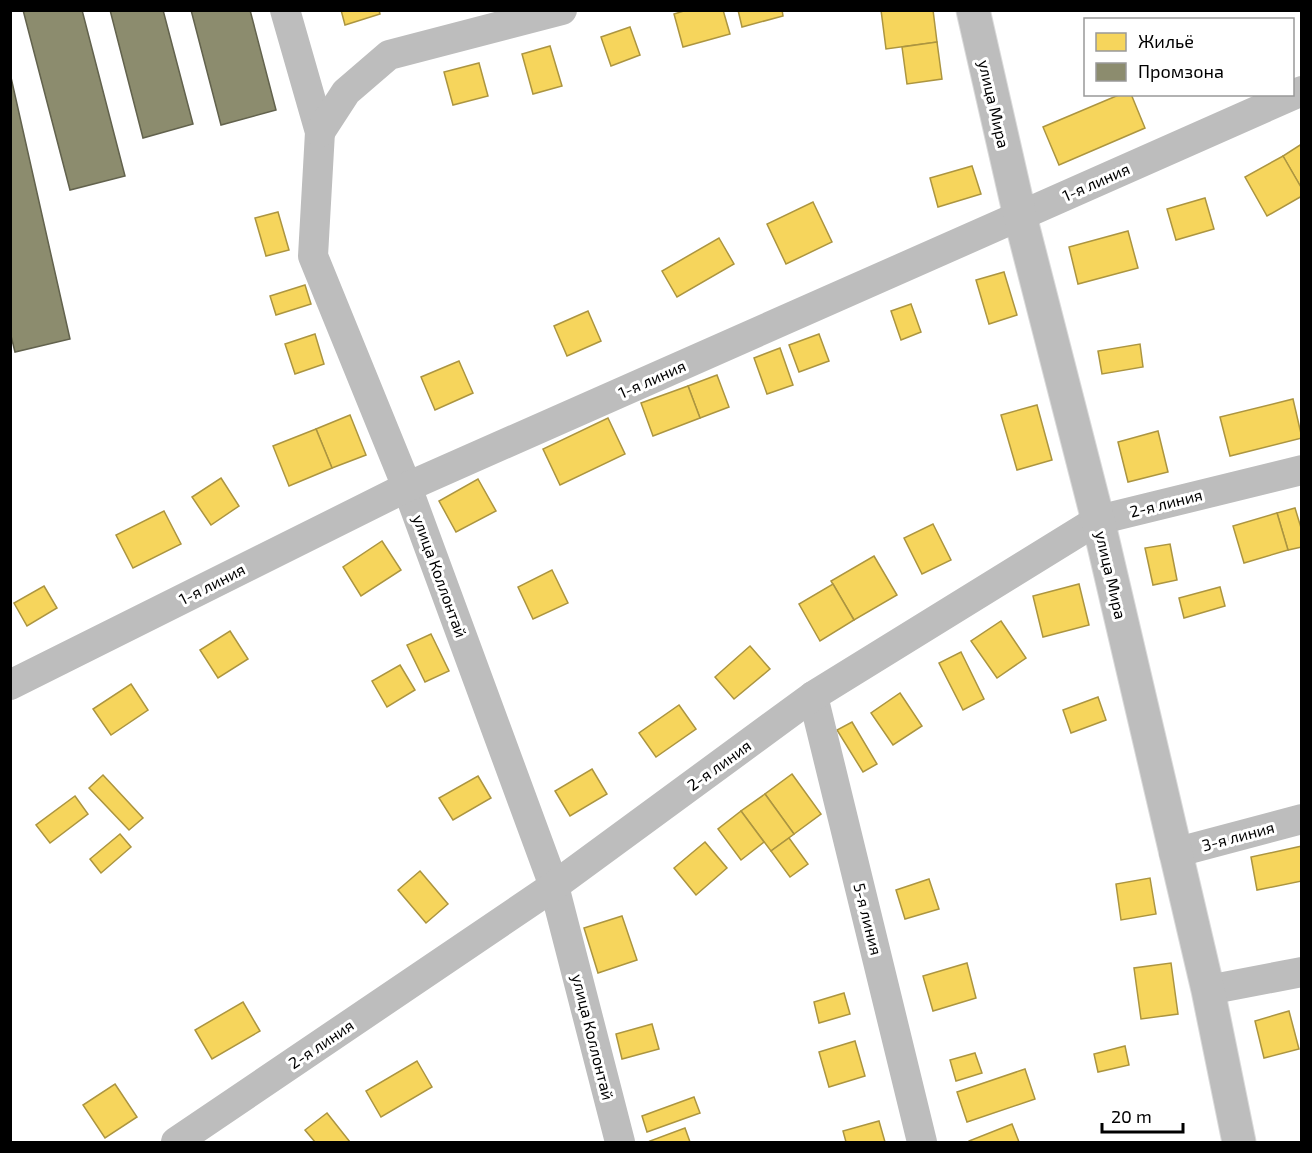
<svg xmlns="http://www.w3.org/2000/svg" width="1312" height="1153" viewBox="0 0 1312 1153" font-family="'Exo 2',sans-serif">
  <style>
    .homes { fill: #f6d55c; stroke: #ac9540; stroke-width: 1.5 }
    .industry { fill: #8c8c6e; stroke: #62624d; stroke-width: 1.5 }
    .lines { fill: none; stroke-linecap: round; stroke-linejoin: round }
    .major-casing { stroke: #dbdbdb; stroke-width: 35 }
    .minor { stroke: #bdbdbd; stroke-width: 30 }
    .major { stroke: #bdbdbd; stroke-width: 33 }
    .labels { text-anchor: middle; stroke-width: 6; stroke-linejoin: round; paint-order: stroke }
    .street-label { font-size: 16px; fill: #000; stroke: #fff }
  </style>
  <rect width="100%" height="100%" fill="#fff"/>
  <g class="homes">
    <polygon points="341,10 379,10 380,14 345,25"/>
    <polygon points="687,10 723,10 730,34 683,47 674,14"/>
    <polygon points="738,10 782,10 783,16 742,27"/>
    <polygon points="881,10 933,10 937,42 886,49"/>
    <polygon points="630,27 640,55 611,66 601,37"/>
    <polygon points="937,42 942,79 907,84 902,47"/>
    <polygon points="550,46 562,86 533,94 522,54"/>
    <polygon points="479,63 488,96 453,105 444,72"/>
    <polygon points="1121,94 1131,94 1145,128 1059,165 1043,127"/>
    <polygon points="1300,145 1302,148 1302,189 1283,156"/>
    <polygon points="1283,156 1302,189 1302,196 1267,216 1245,177"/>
    <polygon points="972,166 981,194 938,207 930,178"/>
    <polygon points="1205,198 1214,229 1176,240 1167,209"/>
    <polygon points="813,202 832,242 786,264 767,224"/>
    <polygon points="278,212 289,250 266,256 255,218"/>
    <polygon points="1128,231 1138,268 1078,284 1069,247"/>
    <polygon points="719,238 734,264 677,297 662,271"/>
    <polygon points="1004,272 1017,315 989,324 976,280"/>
    <polygon points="305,285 311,304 276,315 270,296"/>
    <polygon points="911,304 921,332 901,340 891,311"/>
    <polygon points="588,311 601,341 567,356 554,326"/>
    <polygon points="315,334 324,364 295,374 285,344"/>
    <polygon points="819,334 829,361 799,372 789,345"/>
    <polygon points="1140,344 1143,367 1102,374 1098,351"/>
    <polygon points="780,348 793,385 767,394 754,358"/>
    <polygon points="459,361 473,393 435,410 421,377"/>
    <polygon points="717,375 729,407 700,418 688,386"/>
    <polygon points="688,386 700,418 653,436 641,403"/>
    <polygon points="1293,399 1302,438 1230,456 1220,417"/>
    <polygon points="1037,405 1052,460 1017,470 1001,415"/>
    <polygon points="350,415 366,455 332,468 316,429"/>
    <polygon points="608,418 625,454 560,485 543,449"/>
    <polygon points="316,429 332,468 289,486 273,446"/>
    <polygon points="1158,431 1168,472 1128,482 1118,442"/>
    <polygon points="221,478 239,506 211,525 192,497"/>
    <polygon points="478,479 496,511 456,532 439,501"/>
    <polygon points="1295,508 1302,531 1302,547 1288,550 1277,513"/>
    <polygon points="164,511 181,544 133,568 116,535"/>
    <polygon points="1277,513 1288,550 1244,563 1233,526"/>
    <polygon points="933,524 951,560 922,574 904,538"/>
    <polygon points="382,541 401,570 361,596 343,567"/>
    <polygon points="1170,544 1177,580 1153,585 1145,548"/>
    <polygon points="874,556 897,595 854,620 831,581"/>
    <polygon points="552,570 568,603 533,619 518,587"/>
    <polygon points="833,584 854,620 820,641 799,604"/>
    <polygon points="1079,584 1089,625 1043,637 1033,596"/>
    <polygon points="44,586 57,608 27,626 14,603"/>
    <polygon points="1220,587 1225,606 1184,618 1179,598"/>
    <polygon points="1001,621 1026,658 997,678 971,641"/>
    <polygon points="230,631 248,659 218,678 200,650"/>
    <polygon points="431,634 449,671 425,682 407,645"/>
    <polygon points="750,646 770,669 734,699 715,677"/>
    <polygon points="961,652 984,699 963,710 939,663"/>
    <polygon points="400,665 415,690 387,707 372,681"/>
    <polygon points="131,684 148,710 111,735 93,709"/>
    <polygon points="900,693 922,726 893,745 871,713"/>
    <polygon points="1098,697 1106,720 1071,733 1063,710"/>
    <polygon points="679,705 696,729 656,757 639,733"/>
    <polygon points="852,722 877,764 863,772 837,730"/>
    <polygon points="592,769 607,794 570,816 555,791"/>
    <polygon points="792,774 821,814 794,834 765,794"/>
    <polygon points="103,775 143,818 129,830 89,788"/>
    <polygon points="478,776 491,798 453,820 439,798"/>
    <polygon points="765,794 794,834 771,851 741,811"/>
    <polygon points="75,796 88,814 50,843 36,825"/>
    <polygon points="741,811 764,842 741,860 718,829"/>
    <polygon points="120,834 131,847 101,873 90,859"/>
    <polygon points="789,838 808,864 790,877 771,851"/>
    <polygon points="705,842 727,868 696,895 674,868"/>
    <polygon points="1302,846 1302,881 1257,890 1251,857"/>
    <polygon points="420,871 448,904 426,923 398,890"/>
    <polygon points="1150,878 1156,914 1121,920 1116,884"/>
    <polygon points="929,879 939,909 905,919 896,890"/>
    <polygon points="622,916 637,960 598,973 584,928"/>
    <polygon points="967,963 976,998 933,1011 923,976"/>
    <polygon points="1171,963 1178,1014 1141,1019 1134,968"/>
    <polygon points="844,993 850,1014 819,1023 814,1002"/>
    <polygon points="243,1002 260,1031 212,1059 195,1030"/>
    <polygon points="1289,1011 1299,1049 1264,1058 1255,1021"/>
    <polygon points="652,1024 659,1049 622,1059 616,1034"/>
    <polygon points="855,1041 865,1076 829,1087 819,1052"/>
    <polygon points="1125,1046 1129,1065 1098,1072 1094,1054"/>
    <polygon points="975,1053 982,1073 956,1081 950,1060"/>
    <polygon points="417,1061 432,1087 381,1117 366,1091"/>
    <polygon points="1025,1069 1035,1099 967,1122 957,1092"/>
    <polygon points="115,1084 137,1117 105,1138 83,1105"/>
    <polygon points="694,1097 700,1113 647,1132 642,1116"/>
    <polygon points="327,1113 350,1142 315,1142 305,1130"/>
    <polygon points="879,1121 885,1142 846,1142 843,1131"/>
    <polygon points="1012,1124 1019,1142 969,1142 969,1141"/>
    <polygon points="685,1128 690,1142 651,1142 650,1141"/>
  </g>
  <g class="industry">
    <polygon points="23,10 82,10 125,176 70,190"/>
    <polygon points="110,10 163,10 193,124 143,138"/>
    <polygon points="191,10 250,10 276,110 221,125"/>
    <polygon points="10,73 70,339 15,352 10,332"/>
  </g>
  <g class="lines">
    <g class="major-casing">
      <polyline id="major" points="973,10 1020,216 1098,520 1208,990 1239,1142"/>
    </g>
    <g class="minor">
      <polyline points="285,10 320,132 313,256 407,487 554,886 620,1142"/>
      <polyline points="320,132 346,92 389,55 562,10"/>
      <polyline points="10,685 407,487 1302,91"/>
      <polyline points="813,696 922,1142"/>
      <polyline points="1174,853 1302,819"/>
      <polyline points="1208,990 1302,972"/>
      <polyline points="176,1142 554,886 813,696 1098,520 1302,470"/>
    </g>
    <use href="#major" class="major"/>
  </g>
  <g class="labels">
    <g class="street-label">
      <text transform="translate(994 104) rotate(77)" y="6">улица Мира</text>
      <text transform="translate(1096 182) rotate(-24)" y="6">1-я линия</text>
      <text transform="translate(652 379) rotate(-24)" y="6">1-я линия</text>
      <text transform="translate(1166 503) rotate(-14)" y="6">2-я линия</text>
      <text transform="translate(1111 575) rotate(77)" y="6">улица Мира</text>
      <text transform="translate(440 576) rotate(70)" y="6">улица Коллонтай</text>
      <text transform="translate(212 584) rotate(-27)" y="6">1-я линия</text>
      <text transform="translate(719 765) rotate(-36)" y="6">2-я линия</text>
      <text transform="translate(1238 836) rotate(-15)" y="6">3-я линия</text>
      <text transform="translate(868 919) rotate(76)" y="6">5-я линия</text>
      <text transform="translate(593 1037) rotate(76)" y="6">улица Коллонтай</text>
      <text transform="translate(321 1044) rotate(-34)" y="6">2-я линия</text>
    </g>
  </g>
  <rect width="1312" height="1153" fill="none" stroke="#000000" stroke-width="24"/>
  <rect x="1084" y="18" width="210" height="78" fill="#ffffff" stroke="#999999" stroke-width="1.5"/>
  <rect x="1096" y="33" width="30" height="18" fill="#f6d55c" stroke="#999999" stroke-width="1.5"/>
  <text x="1138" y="48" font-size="18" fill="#000000">Жильё</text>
  <rect x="1096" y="63" width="30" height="18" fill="#8c8c6e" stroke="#999999" stroke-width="1.5"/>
  <text x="1138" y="78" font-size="18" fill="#000000">Промзона</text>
  <path d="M1102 1123v9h81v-9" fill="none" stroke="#000000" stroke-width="3"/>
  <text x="1111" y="1123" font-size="18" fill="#000000" stroke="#ffffff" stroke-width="4.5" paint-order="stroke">20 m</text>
</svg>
